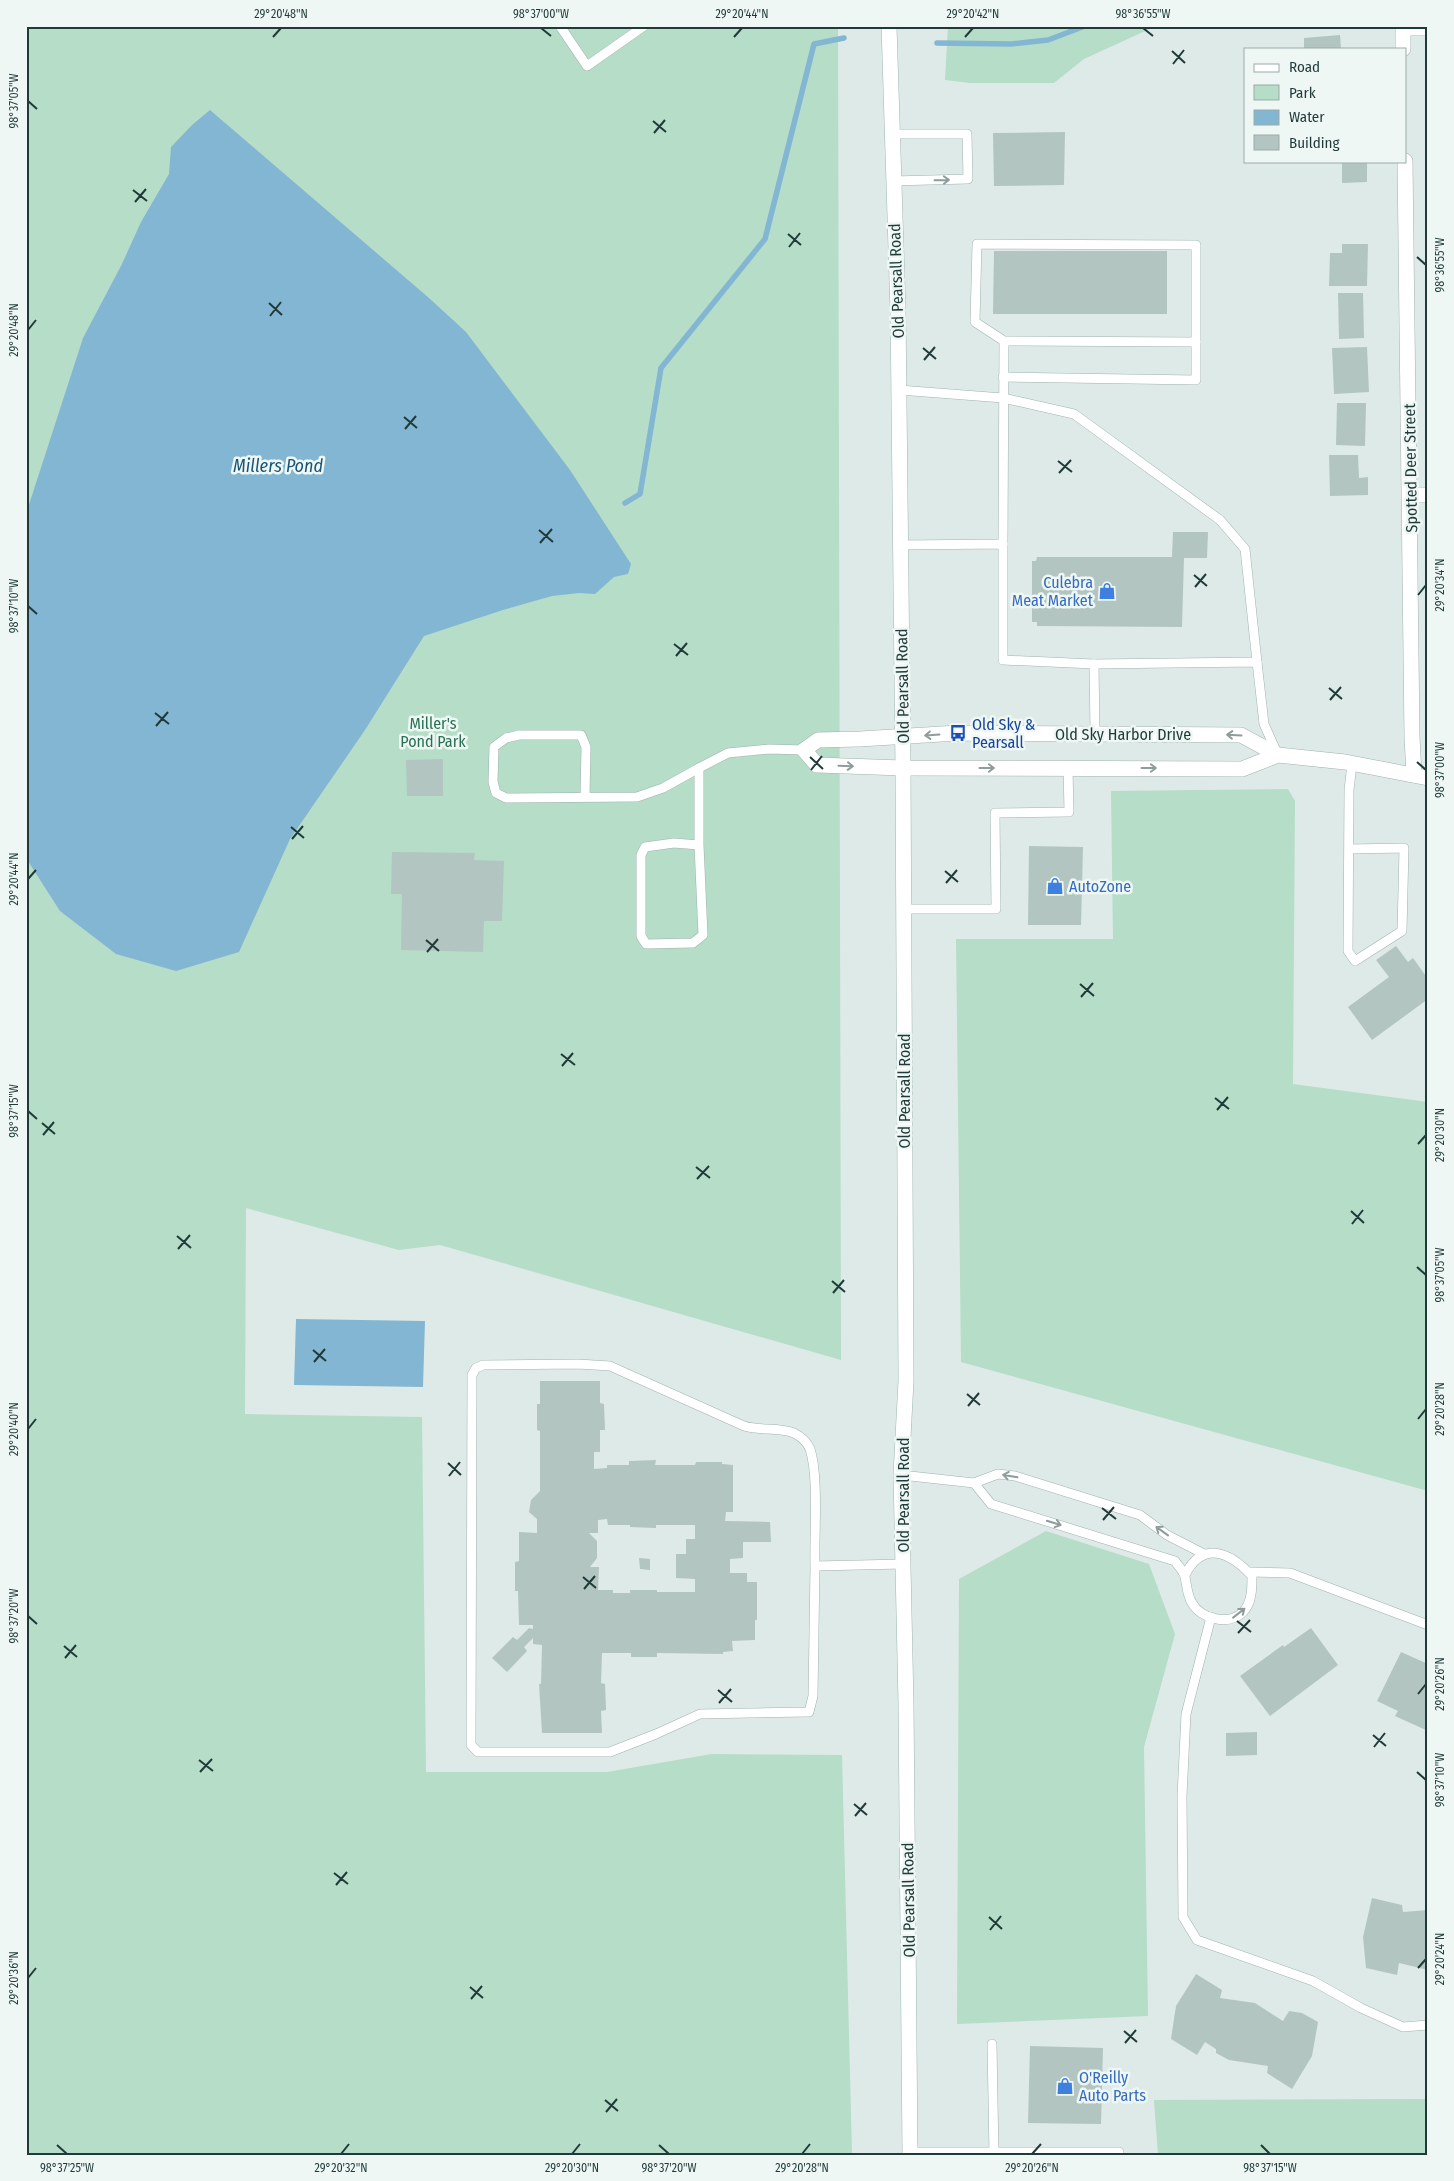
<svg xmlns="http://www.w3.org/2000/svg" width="1454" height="2181" viewBox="0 0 1454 2181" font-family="'Fira Sans Condensed',sans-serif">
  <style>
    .green { fill: #b5ddc8 }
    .water { fill: #83b6d2 }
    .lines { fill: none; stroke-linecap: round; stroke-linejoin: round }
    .stream { stroke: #83b6d2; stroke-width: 5.5 }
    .building { fill: #b3c5c1; fill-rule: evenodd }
    .service-casing { stroke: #a1b2af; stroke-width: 10 }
    .minor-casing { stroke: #a1b2af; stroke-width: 16 }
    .secondary-casing { stroke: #9db6b2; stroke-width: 16 }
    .service { stroke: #fff; stroke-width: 9 }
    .minor { stroke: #fff; stroke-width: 15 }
    .secondary { stroke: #fff; stroke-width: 15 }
    .oneway { stroke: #8f9c9c }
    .ticks { fill: none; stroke: #1f3a38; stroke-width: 2 }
    .labels { text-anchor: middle; stroke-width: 5; stroke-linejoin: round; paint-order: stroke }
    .street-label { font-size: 16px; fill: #1f3a38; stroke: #eef7f4 }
    .shop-label { font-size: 16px; fill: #366cbe; stroke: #eef7f4; text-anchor: start }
    .park-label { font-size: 16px; fill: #287253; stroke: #eef7f4 }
    .transit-label { font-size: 16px; fill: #164399; stroke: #eef7f4; text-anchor: start }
    .water-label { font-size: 18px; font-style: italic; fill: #175478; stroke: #eef7f4 }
    .neatline { fill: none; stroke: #1f3a38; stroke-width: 2 }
    .ticks-label { font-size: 12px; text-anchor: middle; fill: #1f3a38 }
  </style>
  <rect width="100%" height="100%" fill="#deeae7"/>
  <g class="green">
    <polygon points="26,26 838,26 841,1360 440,1245 399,1250 246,1208 245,1414 422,1417 426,1772 607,1772 712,1754 842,1755 852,2155 26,2155"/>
    <polygon points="948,26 1156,26 1084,59 1054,83 970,83 945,80"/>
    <polygon points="1288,789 1295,801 1293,1084 1428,1102 1428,1491 961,1362 956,939 1113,939 1111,791"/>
    <polygon points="1046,1531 1149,1564 1175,1634 1144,1747 1148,2016 957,2024 959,1579"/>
    <polygon points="1428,2099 1428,2155 1158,2155 1154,2100"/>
  </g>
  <g class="water">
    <polygon points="210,110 429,298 466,332 570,470 631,564 628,574 614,577 595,594 579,593 552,596 503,610 424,636 365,730 290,839 239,952 176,971 116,954 60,911 26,858 26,514 83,338 122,264 141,222 169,174 171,147 192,125"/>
    <polygon points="296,1319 425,1321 423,1387 294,1385"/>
  </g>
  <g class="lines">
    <g class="stream">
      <polyline points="937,43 1011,44 1048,40 1085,26"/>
      <polyline points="625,503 640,494 661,368 765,239 814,44 844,38"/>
    </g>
  </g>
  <g class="building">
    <polygon points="1340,35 1341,49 1304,49 1304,38"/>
    <polygon points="1065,132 1064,185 994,186 993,133"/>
    <polygon points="1342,161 1367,161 1367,182 1342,183"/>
    <polygon points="1342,244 1368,244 1367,286 1329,286 1330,253 1342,253"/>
    <polygon points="994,251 1167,251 1167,314 993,314"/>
    <polygon points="1338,293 1363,293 1364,338 1339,339"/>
    <polygon points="1367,347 1369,392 1334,394 1332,348"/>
    <polygon points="1337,403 1366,403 1365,446 1336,445"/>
    <polygon points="1329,455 1358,455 1359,478 1368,477 1368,495 1330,496"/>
    <polygon points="1173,532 1208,532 1207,558 1184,558 1182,627 1037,626 1037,622 1032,622 1032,561 1036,561 1037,557 1172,557"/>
    <polygon points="443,759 443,796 407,796 406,760"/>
    <polygon points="1029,846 1083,847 1081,925 1028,925"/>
    <polygon points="392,852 475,853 474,860 504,861 502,921 484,921 483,952 401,950 402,894 391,894"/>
    <polygon points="1396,946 1408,962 1413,958 1428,979 1428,999 1372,1040 1348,1007 1389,977 1376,960"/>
    <path d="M540,1381H600V1403L604,1404L605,1430H600V1452H594V1469L607,1468V1465H629V1461L656,1460L655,1465H695L696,1462H722V1464L733,1465V1512H726L725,1521L770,1522L771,1542H743V1558L730,1559V1573H747V1582H757V1620H755V1640L732,1641L733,1651L723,1652V1654L657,1653V1657H631V1653H602L601,1683L605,1684L606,1710L601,1711L602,1733H542L539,1684H541L542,1645L533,1644V1638L524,1647L527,1651L507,1672L492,1658L513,1637L517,1640L529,1628L533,1629V1625H519L518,1591H515V1562L519,1561V1532L537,1533V1519L529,1512L531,1500L540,1491V1431L537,1430V1404H540ZM607,1519L608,1525H630V1527L656,1528V1525H695V1539H686V1554H676V1578L695,1579V1592H657V1590H630V1593H613V1590H598L599,1567H590L597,1558V1541L589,1533H598V1520Z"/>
    <polygon points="639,1558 650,1559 650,1570 640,1569"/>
    <polygon points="1311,1628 1338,1665 1270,1716 1240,1676 1283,1645 1284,1647"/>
    <polygon points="1401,1652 1428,1664 1428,1731 1395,1716 1398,1711 1377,1701"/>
    <polygon points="1257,1732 1257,1755 1226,1756 1226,1733"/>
    <polygon points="1372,1898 1402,1905 1403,1912 1428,1910 1428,1970 1399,1963 1397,1975 1366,1968 1363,1937"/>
    <polygon points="1196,1974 1222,1990 1220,1998 1255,2003 1283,2021 1289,2011 1302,2013 1318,2022 1312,2056 1292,2089 1267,2073 1268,2066 1229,2060 1216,2053 1216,2049 1205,2042 1197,2055 1171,2039 1176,2006"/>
    <polygon points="1030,2046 1103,2048 1101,2124 1028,2123"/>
  </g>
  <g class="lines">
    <g class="service-casing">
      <g id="service">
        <polyline points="560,26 587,66 644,26"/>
        <polyline points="892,134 967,134 968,179 893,181"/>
        <polyline points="1003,377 1196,380 1196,342"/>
        <polyline points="899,390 1003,398 1074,414 1220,520 1245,549 1257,662"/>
        <polyline points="1003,544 1004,341 1196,342 1196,245 977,244 975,322 1004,341"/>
        <polyline points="900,545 1003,544 1003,660 1094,664 1257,662 1264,724 1277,753"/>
        <polyline points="1094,664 1095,734"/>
        <polyline points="585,797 586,747 581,735 519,735 506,738 494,747 493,782 496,793 506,798 637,797 663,788 699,768"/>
        <polyline points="699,845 674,843 645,847 641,855 641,936 646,944 693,943 703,935 699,845 699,768 728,753 769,749 804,750"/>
        <polyline points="1349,849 1404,848 1402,931 1355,961 1348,951 1349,790 1352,764"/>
        <polyline points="903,909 996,909 995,813 1069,812 1068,768"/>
        <polyline points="901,1475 974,1483 998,1474 1015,1476 1140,1515 1167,1535 1204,1554"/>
        <path d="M974,1483L991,1504L1175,1561C1178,1566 1184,1571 1185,1577C1187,1586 1187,1595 1192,1603C1201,1619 1229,1626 1243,1612C1252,1603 1252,1588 1252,1576C1230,1552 1203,1540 1185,1575"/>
        <path d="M815,1566L813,1696L809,1712L700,1714L656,1734L610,1752H478L471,1745L472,1375L476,1368L483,1365L578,1364L610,1366L744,1426C760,1431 778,1427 794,1433C800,1436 807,1442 810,1449C819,1476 814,1535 815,1566L903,1564"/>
        <polyline points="1249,1572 1290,1573 1428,1625"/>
        <polyline points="1211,1617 1186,1714 1182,1796 1183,1917 1197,1940 1313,1981 1361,2008 1403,2027 1428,2025"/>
        <polyline points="992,2044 994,2155"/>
        <polyline points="910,2152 1119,2152"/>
      </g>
    </g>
    <g class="minor-casing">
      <g id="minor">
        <polyline points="1403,49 1403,28 1428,28"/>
        <polyline points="1405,161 1412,737 1414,775"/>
        <polyline points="1410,495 1428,495"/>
        <polyline points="1278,755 1242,769 903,768 817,765 804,750 818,740 860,739 958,733 1241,735 1278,755 1345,762 1428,778"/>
      </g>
    </g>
    <g class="secondary-casing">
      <polyline id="secondary" points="889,26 898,311 903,768 906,1381 901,1475 906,1704 910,2155"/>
    </g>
    <use href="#service" class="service"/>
    <use href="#minor" class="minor"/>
    <use href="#secondary" class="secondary"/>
  </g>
  <defs><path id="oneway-shaft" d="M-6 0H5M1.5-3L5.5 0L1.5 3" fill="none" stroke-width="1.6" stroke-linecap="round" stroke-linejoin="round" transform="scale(1.25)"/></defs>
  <g class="oneway">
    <use href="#oneway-shaft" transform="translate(942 180) rotate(-1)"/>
    <use href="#oneway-shaft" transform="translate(932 735) rotate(176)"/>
    <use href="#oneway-shaft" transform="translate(1234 735) rotate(-177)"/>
    <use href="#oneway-shaft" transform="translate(846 766) rotate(2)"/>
    <use href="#oneway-shaft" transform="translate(987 768)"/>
    <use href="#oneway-shaft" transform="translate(1149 768)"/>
    <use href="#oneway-shaft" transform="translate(1010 1476) rotate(-170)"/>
    <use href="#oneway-shaft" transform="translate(1054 1523) rotate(17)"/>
    <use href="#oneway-shaft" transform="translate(1162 1531) rotate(-144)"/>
    <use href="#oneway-shaft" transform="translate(1239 1613) rotate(-38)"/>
  </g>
  <path class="ticks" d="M541,28L551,36M1143,28L1153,36M273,37L281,28M734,37L742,28M965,37L973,28M1172,51L1185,63M1173,64L1184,50M28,101L37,109M653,121L666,132M654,133L665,120M133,190L147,201M135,202L146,189M788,234L801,245M789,247L800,233M1417,257L1426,265M269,303L282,315M270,316L281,302M28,330L36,320M923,348L936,359M924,360L935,347M404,417L417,428M405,429L416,416M1058,461L1072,472M1059,473L1071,460M539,530L553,542M540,543L552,529M1194,575L1207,586M1195,587L1206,574M1418,595L1426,585M28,606L37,614M674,644L688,655M676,656L687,643M1329,688L1342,699M1330,700L1341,687M155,713L169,724M156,726L168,712M810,757L823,769M1417,762L1426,770M811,770L822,756M291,827L304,838M292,839L303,826M945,871L958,882M28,879L36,870M946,883L957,870M426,940L439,951M427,952L438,939M1080,984L1094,996M1081,997L1093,983M561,1054L575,1065M562,1066L573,1053M1215,1098L1229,1109M1217,1110L1228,1097M28,1111L37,1119M42,1123L55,1134M43,1135L54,1122M1418,1144L1426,1135M696,1167L710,1178M697,1179L709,1166M1351,1211L1364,1223M1352,1224L1363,1210M177,1236L191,1248M178,1249L190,1235M1417,1267L1426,1275M832,1281L845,1292M833,1293L844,1280M313,1350L326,1361M314,1362L325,1349M967,1394L980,1405M968,1406L979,1393M1418,1419L1426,1409M28,1429L36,1419M448,1463L461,1475M449,1476L460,1462M1102,1508L1116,1519M1103,1520L1114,1507M583,1577L596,1588M584,1589L595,1576M28,1616L37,1624M1237,1621L1251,1632M1238,1633L1250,1620M64,1646L77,1657M65,1658L76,1645M718,1690L732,1702M1418,1694L1426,1684M719,1703L731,1689M1373,1735L1386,1746M1374,1747L1385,1733M199,1760L213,1771M200,1772L212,1759M1417,1772L1426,1780M854,1804L867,1815M855,1816L866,1803M334,1873L348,1884M336,1885L347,1872M989,1917L1002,1929M990,1930L1001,1916M1418,1968L1426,1959M28,1978L36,1968M470,1987L483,1998M471,1999L482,1986M1124,2031L1137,2042M1125,2043L1136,2030M605,2100L618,2111M606,2112L617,2099M57,2145L67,2154M659,2145L669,2154M1261,2145L1270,2154M341,2154L349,2144M572,2154L580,2144M802,2154L810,2144M1032,2154L1041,2144"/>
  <defs>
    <g id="shop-bare" transform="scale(1.35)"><path d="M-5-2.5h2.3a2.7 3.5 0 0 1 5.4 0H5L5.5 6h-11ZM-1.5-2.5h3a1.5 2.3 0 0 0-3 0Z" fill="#3f7fe0" stroke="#eef7f4" stroke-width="2.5" paint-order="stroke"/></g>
    <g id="bus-bare" transform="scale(1.35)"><path d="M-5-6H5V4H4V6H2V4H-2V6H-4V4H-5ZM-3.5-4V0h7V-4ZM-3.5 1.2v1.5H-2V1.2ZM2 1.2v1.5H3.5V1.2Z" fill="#1a4fb4" stroke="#eef7f4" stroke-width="2.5" paint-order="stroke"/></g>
  </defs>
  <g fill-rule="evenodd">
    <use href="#shop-bare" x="1107" y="591"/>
    <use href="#bus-bare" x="958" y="733"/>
    <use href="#shop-bare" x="1055" y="886"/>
    <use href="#shop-bare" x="1065" y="2086"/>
  </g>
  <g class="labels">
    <g class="street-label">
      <text transform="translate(896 281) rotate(-92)" y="6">Old Pearsall Road</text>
      <text transform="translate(1410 468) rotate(-91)" y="6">Spotted Deer Street</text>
      <text transform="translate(902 686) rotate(-91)" y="6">Old Pearsall Road</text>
      <text x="1123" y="740">Old Sky Harbor Drive</text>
      <text transform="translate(904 1091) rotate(-90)" y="6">Old Pearsall Road</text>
      <text transform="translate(903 1495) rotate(-90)" y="6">Old Pearsall Road</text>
      <text transform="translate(908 1900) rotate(-91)" y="6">Old Pearsall Road</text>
    </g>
    <g class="shop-label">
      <text x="1093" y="588" text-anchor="end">Culebra<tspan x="1093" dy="18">Meat Market</tspan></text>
      <text x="1069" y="892">AutoZone</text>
      <text x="1079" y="2083">O'Reilly<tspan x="1079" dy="18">Auto Parts</tspan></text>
    </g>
    <g class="park-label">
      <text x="433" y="729">Miller's<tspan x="433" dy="18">Pond Park</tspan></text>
    </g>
    <g class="transit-label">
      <text x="972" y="730">Old Sky &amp;<tspan x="972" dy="18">Pearsall</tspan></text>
    </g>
    <g class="water-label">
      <text x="278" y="472">Millers Pond</text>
    </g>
  </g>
  <rect width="1454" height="2181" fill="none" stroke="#eef7f4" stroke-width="55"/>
  <rect x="1244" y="48" width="162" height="115" fill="#eef7f4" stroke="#9baba9"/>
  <rect x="1254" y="64" width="25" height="8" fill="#ffffff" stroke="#9baba9"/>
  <text x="1289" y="72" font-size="15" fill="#1f3a38">Road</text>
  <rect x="1254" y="85" width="25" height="15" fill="#b5ddc8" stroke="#9baba9"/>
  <text x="1289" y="98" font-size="15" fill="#1f3a38">Park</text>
  <rect x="1254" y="110" width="25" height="15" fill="#83b6d2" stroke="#9baba9"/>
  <text x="1289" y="122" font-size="15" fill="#1f3a38">Water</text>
  <rect x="1254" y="135" width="25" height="15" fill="#b3c5c1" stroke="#9baba9"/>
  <text x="1289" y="148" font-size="15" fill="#1f3a38">Building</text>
  <rect x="28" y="28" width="1398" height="2126" class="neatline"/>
  <g class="ticks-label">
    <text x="281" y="18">29°20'48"N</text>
    <text x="541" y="18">98°37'00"W</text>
    <text x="742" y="18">29°20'44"N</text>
    <text x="973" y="18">29°20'42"N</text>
    <text x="1143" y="18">98°36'55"W</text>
    <text transform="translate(14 101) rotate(-90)" y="4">98°37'05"W</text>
    <text transform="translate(1440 265) rotate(-90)" y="4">98°36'55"W</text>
    <text transform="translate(14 330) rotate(-90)" y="4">29°20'48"N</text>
    <text transform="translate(1440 585) rotate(-90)" y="4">29°20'34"N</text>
    <text transform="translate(14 606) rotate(-90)" y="4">98°37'10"W</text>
    <text transform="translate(1440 770) rotate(-90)" y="4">98°37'00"W</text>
    <text transform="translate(14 879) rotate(-90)" y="4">29°20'44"N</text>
    <text transform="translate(14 1111) rotate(-90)" y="4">98°37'15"W</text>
    <text transform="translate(1440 1135) rotate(-90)" y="4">29°20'30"N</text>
    <text transform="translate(1440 1275) rotate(-90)" y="4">98°37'05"W</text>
    <text transform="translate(1440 1409) rotate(-90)" y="4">29°20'28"N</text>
    <text transform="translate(14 1429) rotate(-90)" y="4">29°20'40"N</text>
    <text transform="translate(14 1616) rotate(-90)" y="4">98°37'20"W</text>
    <text transform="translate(1440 1684) rotate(-90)" y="4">29°20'26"N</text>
    <text transform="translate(1440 1780) rotate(-90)" y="4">98°37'10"W</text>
    <text transform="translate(1440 1959) rotate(-90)" y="4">29°20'24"N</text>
    <text transform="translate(14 1978) rotate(-90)" y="4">29°20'36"N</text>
    <text x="67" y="2172">98°37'25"W</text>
    <text x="341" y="2172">29°20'32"N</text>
    <text x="572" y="2172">29°20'30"N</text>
    <text x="669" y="2172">98°37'20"W</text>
    <text x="802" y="2172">29°20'28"N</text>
    <text x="1032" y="2172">29°20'26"N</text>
    <text x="1270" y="2172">98°37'15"W</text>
  </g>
</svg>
